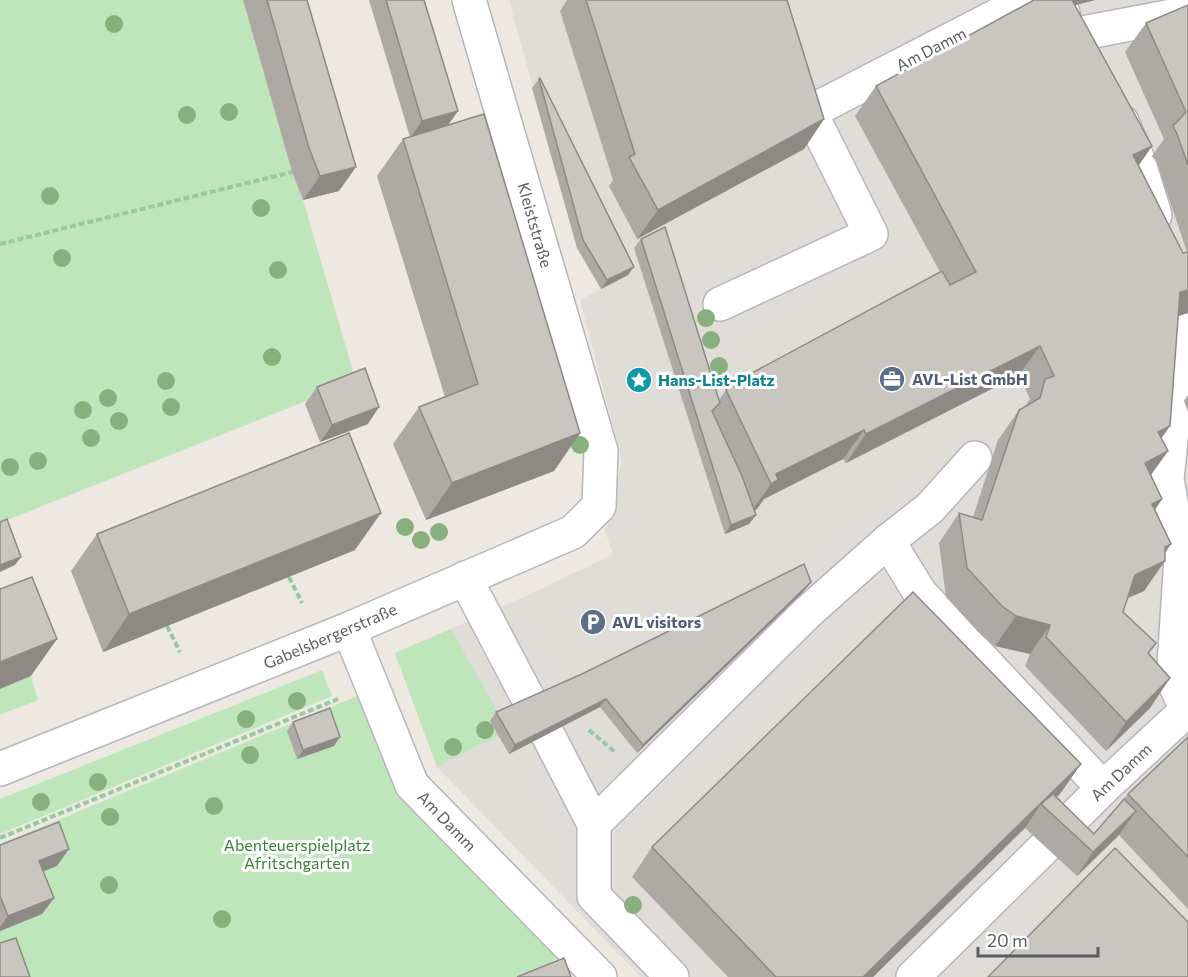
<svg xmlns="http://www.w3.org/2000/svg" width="1188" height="977" viewBox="0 0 1188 977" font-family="Commissioner,sans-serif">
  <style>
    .industrial { fill: #e0dcd8 }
    .green { fill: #bfe6bb }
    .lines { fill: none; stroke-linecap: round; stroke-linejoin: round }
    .minor-casing { stroke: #b3b7bc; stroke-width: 36 }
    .path { stroke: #95c99f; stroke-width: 4; stroke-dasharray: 6 3; stroke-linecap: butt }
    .minor { stroke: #fff; stroke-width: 33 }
    .tree { fill: #88b07f }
    .wall { fill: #ada9a4 }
    .shaded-wall { fill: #8d8a86 }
    .building { fill: #c9c5bf; stroke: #8d8a86; stroke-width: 1.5 }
    .labels { text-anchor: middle; stroke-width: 6; stroke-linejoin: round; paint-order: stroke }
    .street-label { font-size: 16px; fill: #595e62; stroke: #fff }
    .service-label { font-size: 16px; font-weight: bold; fill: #4e5e75; stroke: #fff; text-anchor: start }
    .culture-label { font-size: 16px; font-weight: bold; fill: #0d838f; stroke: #fff; text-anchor: start }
    .park-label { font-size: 16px; fill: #358230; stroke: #fff }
  </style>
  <rect width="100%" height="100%" fill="#ede9e0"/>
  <polygon class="industrial" points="509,0 1188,0 1188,977 641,977 437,767 395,653 537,591 613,554 605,531 622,461 580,300 601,289 577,248"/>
  <g class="green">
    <polygon points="0,0 243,0 292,172 303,200 356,381 0,523"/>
    <polygon points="451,629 508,730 437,767 395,653"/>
    <polygon points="322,670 332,696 0,834 0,799"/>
    <polygon points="31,676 38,700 0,715 0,689"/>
    <polygon points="360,695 567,953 523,977 0,977 0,844"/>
  </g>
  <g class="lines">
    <g class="minor-casing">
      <g id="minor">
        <polyline points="1083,33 1188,13"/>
        <polyline points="1122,122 1137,157 1155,215"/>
        <polyline points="720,304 871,234 810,112 1010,9 1048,3 1063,13"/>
        <polyline points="1179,316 1175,400 1167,479 1181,558 1173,680 1187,710"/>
        <polyline points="888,541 930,508 975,458"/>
        <polyline points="465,578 530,702"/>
        <polyline points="349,629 412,785 600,977"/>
        <polyline points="548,735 594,824 594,896 672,977"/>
        <polyline points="0,769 349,629 573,532 599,506 601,451 469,0"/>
        <polyline points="594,824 808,612 888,541 920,593 1103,788"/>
        <polyline points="1055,836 1103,788 1188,709"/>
        <polyline points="913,977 1045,847"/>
      </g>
    </g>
    <g class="path">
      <polyline points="0,244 292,172"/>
      <polyline points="289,577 302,603"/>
      <polyline points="167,626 180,652"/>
      <polyline points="589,730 615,752"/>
      <polyline points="0,838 338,699"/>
    </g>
    <use href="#minor" class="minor"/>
  </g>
  <g class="tree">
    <circle cx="114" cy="24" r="9"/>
    <circle cx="229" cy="112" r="9"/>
    <circle cx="187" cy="115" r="9"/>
    <circle cx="50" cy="196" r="9"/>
    <circle cx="261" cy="208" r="9"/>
    <circle cx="62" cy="258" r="9"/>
    <circle cx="278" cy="270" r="9"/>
    <circle cx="706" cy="318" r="9"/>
    <circle cx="711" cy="340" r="9"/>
    <circle cx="272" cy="357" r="9"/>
    <circle cx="719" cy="366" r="9"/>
    <circle cx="166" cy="381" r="9"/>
    <circle cx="108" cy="398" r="9"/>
    <circle cx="171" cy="407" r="9"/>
    <circle cx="83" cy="410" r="9"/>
    <circle cx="119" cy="421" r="9"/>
    <circle cx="91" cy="438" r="9"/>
    <circle cx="580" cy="445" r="9"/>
    <circle cx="38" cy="461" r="9"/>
    <circle cx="10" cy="467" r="9"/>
    <circle cx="405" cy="527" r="9"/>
    <circle cx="439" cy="532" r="9"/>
    <circle cx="421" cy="540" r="9"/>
    <circle cx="297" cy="701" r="9"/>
    <circle cx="246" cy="719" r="9"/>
    <circle cx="485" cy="730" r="9"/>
    <circle cx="453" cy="747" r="9"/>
    <circle cx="250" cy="755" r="9"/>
    <circle cx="98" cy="782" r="9"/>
    <circle cx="41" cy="802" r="9"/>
    <circle cx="214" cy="806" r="9"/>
    <circle cx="110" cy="817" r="9"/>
    <circle cx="109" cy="885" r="9"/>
    <circle cx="633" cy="905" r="9"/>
    <circle cx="222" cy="919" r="9"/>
  </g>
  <g class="wall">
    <polygon points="243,0 307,0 339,191 303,200 292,172"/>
    <polygon points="369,0 424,0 458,111 447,126 580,433 554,471 426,520 393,444 419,407 445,397 377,176 403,139 410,137"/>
    <polygon points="567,0 787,0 824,119 804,149 637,239 609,186 613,180 560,11"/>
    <polygon points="1034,0 1095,0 1075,5 1152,146 1139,165 1183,253 1187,252 1157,163 1152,156 1164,139 1125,52 1146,23 1188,5 1188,313 1178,316 1170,426 1161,438 1168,451 1151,475 1162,499 1155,510 1171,544 1165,553 1144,591 1128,598 1123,612 1149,653 1170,678 1150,708 1106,751 1025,666 1030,654 995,646 981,635 946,597 939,543 959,513 973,517 998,440 1019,410 1025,407 1030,399 1019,375 846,463 843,459 764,499 757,509 754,511 756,515 749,524 725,534 634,248 641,239 719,400 726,390 940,272 855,116 876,86"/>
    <polygon points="539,79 628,275 601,289 577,248 532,88"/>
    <polygon points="317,387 368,424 320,442 305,404"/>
    <polygon points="1188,395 1188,412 1184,401"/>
    <polygon points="97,534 355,550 103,652 71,571"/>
    <polygon points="804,591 637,753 600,707 509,754 490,721 496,712"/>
    <polygon points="293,722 334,746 297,759 287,731"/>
    <polygon points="1188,737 1188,909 1119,835 1077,876 1025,828 873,977 728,977 632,877 652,847 1081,764 1057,797 1094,834 1128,794"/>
    <polygon points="0,845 57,866 43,871 54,898 42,914 0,931"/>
  </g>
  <g class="shaded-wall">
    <polygon points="1073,0 1095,0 1068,7"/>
    <polygon points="458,111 446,128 410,138 422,121"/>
    <polygon points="824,119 804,149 637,239 658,210"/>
    <polygon points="1152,146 1132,175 1133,155"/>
    <polygon points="356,167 339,191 303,200 320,176"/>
    <polygon points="634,267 628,275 601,289 607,280"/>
    <polygon points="1188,290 1188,313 1159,322 1180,292"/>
    <polygon points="1040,346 1019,375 846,463 866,434"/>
    <polygon points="379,407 368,424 320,442 332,425"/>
    <polygon points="1170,426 1149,456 1158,432"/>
    <polygon points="864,430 843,459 764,499 757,509 750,513 771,484 776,474"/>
    <polygon points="580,433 554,471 426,520 452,483"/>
    <polygon points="1168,451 1147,480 1145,463"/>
    <polygon points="1162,499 1142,528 1152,504"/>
    <polygon points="381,513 355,550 103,652 129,614"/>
    <polygon points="756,515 749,524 725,534 731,525"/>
    <polygon points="1171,544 1156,565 1165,561 1144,591 1114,604 1135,575 1165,547"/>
    <polygon points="21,557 15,565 0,572 0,565"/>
    <polygon points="811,582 804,591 637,753 643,745"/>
    <polygon points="1016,616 1050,625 1030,654 995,646"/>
    <polygon points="57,639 31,676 0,689 0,662"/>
    <polygon points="1170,678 1150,708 1106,751 1126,722"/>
    <polygon points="606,699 600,707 509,754 515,745"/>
    <polygon points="340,737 334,746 297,759 303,750"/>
    <polygon points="1081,764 1060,794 1045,808 1041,804 1025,828 873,977 863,977"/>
    <polygon points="1136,811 1119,835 1077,876 1093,852"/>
    <polygon points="69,849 57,866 27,878 39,861"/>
    <polygon points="54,898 42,914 0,931 0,927 8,916"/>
  </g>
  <g class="building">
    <polygon points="267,0 307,0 356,167 320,176 309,148"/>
    <polygon points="386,0 424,0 458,111 422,121"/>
    <polygon points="586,0 787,0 824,119 658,210 629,157 635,154"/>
    <polygon points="1034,0 1072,0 1152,146 1133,155 1183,253 1188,252 1188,290 1180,292 1170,426 1158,432 1168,451 1145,463 1162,499 1152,504 1171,544 1165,547 1165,561 1135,575 1123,612 1156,643 1148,653 1170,678 1126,722 1046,637 1050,625 1016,616 1002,606 967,568 959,513 982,520 1019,410 1040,398 1045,379 1054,376 1040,346 866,434 864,430 776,474 778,480 771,484 726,390 735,382 942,271 950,285 976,272 876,86"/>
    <polygon points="1188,5 1188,165 1177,134 1173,126 1186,112 1146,23"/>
    <polygon points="540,78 634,267 607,280 583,240 539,79"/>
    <polygon points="484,114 580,433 452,483 419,407 478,384 403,139"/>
    <polygon points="665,227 720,403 712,411 742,476 756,515 731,525 641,239"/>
    <polygon points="365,368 379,407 332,425 317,387"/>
    <polygon points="349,433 381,513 129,614 97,534"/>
    <polygon points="7,519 21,557 0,565 0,522"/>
    <polygon points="804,564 811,582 643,745 606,699 515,745 496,712 582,674"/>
    <polygon points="32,577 57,639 0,662 0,589"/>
    <polygon points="913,592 1081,764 863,977 776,977 652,847"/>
    <polygon points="330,708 340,737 303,750 293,722"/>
    <polygon points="1188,737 1188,857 1128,794"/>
    <polygon points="1053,794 1094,834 1124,799 1136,811 1093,852 1041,804"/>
    <polygon points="59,822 69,849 39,861 54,898 8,916 0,896 0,845"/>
    <polygon points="1115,848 1188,922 1188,977 988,977"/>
    <polygon points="16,938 30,977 0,977 0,943"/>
    <polygon points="564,958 571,977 517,977"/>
  </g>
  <defs>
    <g id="office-disc" transform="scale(1.35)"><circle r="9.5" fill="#5c6f8a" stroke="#fff"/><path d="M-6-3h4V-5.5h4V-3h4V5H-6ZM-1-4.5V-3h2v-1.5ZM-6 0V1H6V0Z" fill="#fff"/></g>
    <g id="sight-disc" transform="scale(1.35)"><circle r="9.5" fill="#0f9aa8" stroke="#fff"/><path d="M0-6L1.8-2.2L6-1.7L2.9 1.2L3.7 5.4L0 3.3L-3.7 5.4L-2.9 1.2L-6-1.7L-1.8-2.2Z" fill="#fff"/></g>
    <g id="parking-disc" transform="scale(1.35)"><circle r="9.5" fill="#5c6f8a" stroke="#fff"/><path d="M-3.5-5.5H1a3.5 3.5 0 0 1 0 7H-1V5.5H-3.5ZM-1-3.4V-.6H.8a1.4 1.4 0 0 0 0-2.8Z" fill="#fff"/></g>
  </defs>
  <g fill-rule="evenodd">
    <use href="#office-disc" x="892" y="379"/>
    <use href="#sight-disc" x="639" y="380"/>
    <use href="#parking-disc" x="593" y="622"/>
  </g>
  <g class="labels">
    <g class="street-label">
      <text transform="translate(931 49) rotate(-27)" y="6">Am Damm</text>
      <text transform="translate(535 225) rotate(74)" y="6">Kleiststraße</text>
      <text transform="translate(330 636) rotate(-23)" y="6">Gabelsbergerstraße</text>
      <text transform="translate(1121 772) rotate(-43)" y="6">Am Damm</text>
      <text transform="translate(447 821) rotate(46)" y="6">Am Damm</text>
    </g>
    <g class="service-label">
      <text x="912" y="385">AVL-List GmbH</text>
      <text x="612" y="628">AVL visitors</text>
    </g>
    <g class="culture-label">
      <text x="658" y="386">Hans-List-Platz</text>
    </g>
    <g class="park-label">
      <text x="297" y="851">Abenteuerspielplatz<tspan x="297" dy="18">Afritschgarten</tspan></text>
    </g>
  </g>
  <path d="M978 947v9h120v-9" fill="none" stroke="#595e62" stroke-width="3"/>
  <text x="987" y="947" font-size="18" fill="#595e62" stroke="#ffffff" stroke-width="4.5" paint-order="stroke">20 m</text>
</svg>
